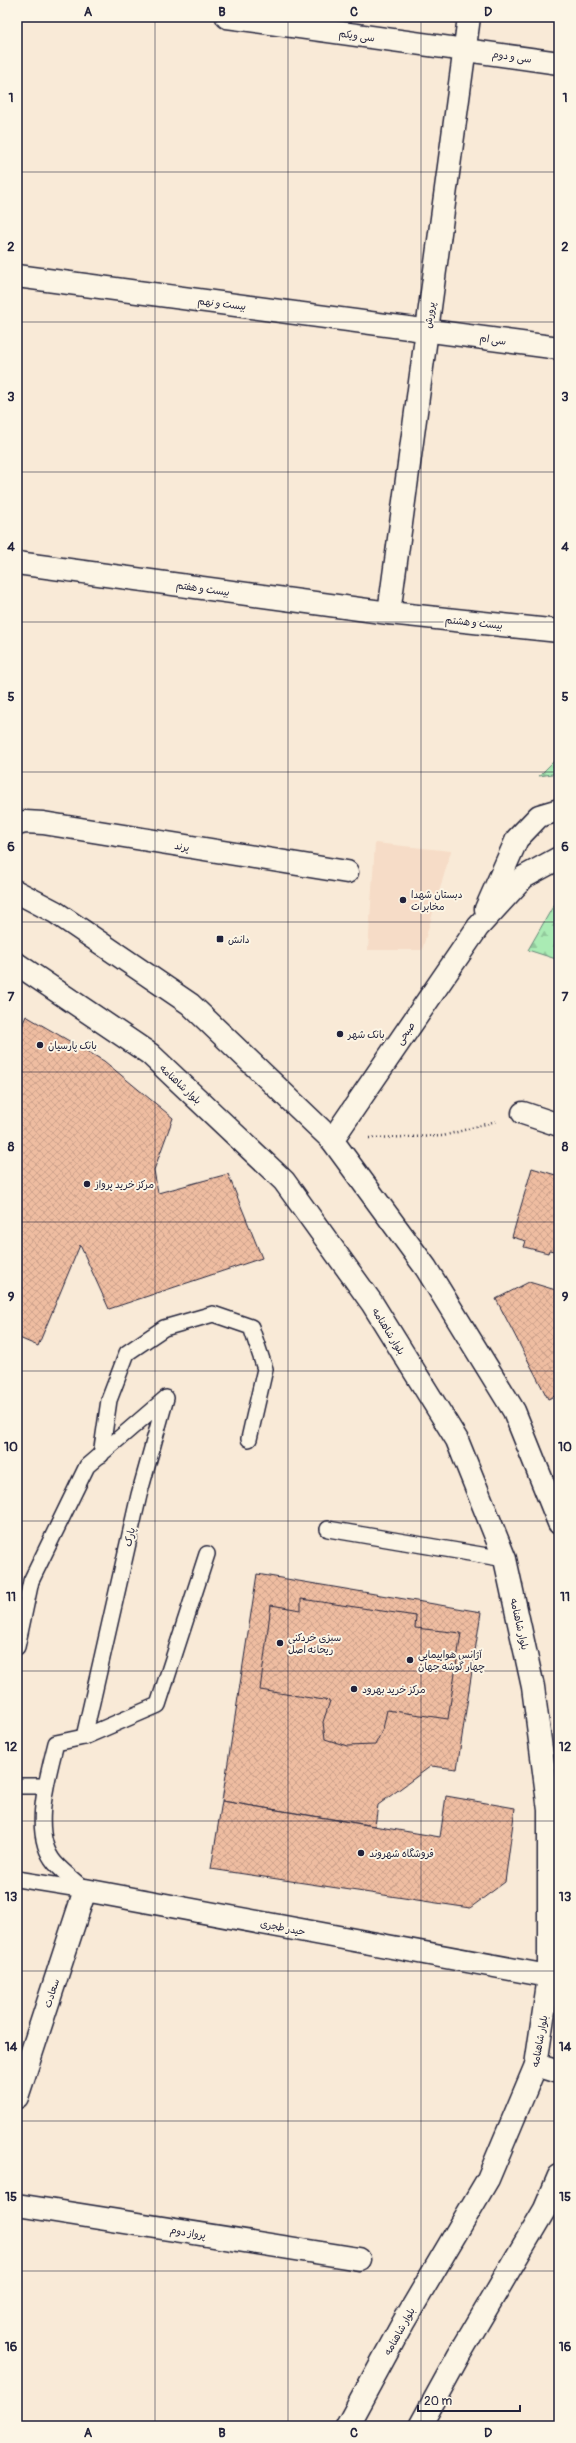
<svg xmlns="http://www.w3.org/2000/svg" width="576" height="2443" viewBox="0 0 576 2443" font-family="Pangolin,'Playpen Sans Arabic',sans-serif">
  <style>
    .built { fill: #f6dcc7 }
    .forest { fill: url(#forest-firs); stroke: #668678 }
    .building { fill: url(#building-cross-hatch); stroke: #22223b }
    .lines { fill: none; stroke-linecap: round; stroke-linejoin: round }
    .lane-casing { stroke: #22223b; stroke-width: 18 }
    .street-casing { stroke: #22223b; stroke-width: 25 }
    .secondary-casing { stroke: #22223b; stroke-width: 25 }
    .path { stroke: #22223b; stroke-width: 2.5; stroke-dasharray: 1 3; stroke-linecap: butt }
    .lane { stroke: #fcf5e5; stroke-width: 15 }
    .street { stroke: #fcf5e5; stroke-width: 22 }
    .secondary { stroke: #fcf5e5; stroke-width: 22 }
    .grid { fill: none; stroke: #22223b; stroke-width: 1; stroke-opacity: 0.55 }
    .poi-dot { fill: #22223b; stroke: #fcf5e5; stroke-width: 1.5 }
    .labels { text-anchor: middle; stroke-width: 4; stroke-linejoin: round; paint-order: stroke }
    .street-label { font-size: 10px; fill: #22223b; stroke: #fcf5e5 }
    .poi-label { font-size: 10px; fill: #22223b; stroke: #fcf5e5; text-anchor: start }
    .neatline { fill: none; stroke: #22223b; stroke-width: 1.5 }
    .grid-label { font-size: 13px; text-anchor: middle; font-weight: bold; fill: #22223b }
  </style>
  <defs>
    <pattern id="forest-firs" width="22" height="20" patternUnits="userSpaceOnUse"><rect width="22" height="20" fill="#aaebb4"/><path d="M5 1l3.5 6h-7zM16 11l3.5 6h-7z" fill="#92c99c"/></pattern>
    <pattern id="building-cross-hatch" width="8" height="8" patternUnits="userSpaceOnUse"><rect width="8" height="8" fill="#efbda1"/><path d="M0 0l8 8M0 8l8-8" fill="none" stroke="#cda28c"/></pattern>
  </defs>
  <rect width="100%" height="100%" fill="#f9ead7"/>
  <filter id="ink" filterUnits="userSpaceOnUse"><feTurbulence type="fractalNoise" baseFrequency=".025" numOctaves="2"/><feDisplacementMap in="SourceGraphic" scale="8" xChannelSelector="R" yChannelSelector="G"/><feConvolveMatrix kernelMatrix="1 2 1 2 8 2 1 2 1" color-interpolation-filters="sRGB"/></filter>
  <g filter="url(#ink)">
    <polygon class="built" points="375,843 451,851 422,950 368,950"/>
    <g class="forest">
      <polygon points="559,756 559,773 539,776"/>
      <polygon points="559,896 559,960 528,950"/>
    </g>
    <g class="building">
      <polygon points="26,1016 104,1061 173,1118 154,1170 158,1193 228,1174 262,1258 109,1309 80,1245 38,1346 17,1337 17,1037"/>
      <polygon points="532,1168 559,1176 559,1252 549,1250 548,1253 524,1247 526,1241 512,1237"/>
      <polygon points="529,1282 559,1291 559,1394 548,1399 496,1299"/>
      <polygon points="257,1574 481,1612 457,1769 431,1766 378,1805 375,1826 222,1801"/>
      <polygon points="301,1599 416,1616 415,1628 461,1633 448,1719 387,1710 383,1729 375,1745 347,1746 325,1739 323,1722 330,1701 260,1690 271,1605 301,1610"/>
      <polygon points="446,1796 515,1808 505,1882 470,1908 211,1869 222,1801 440,1837"/>
    </g>
    <g class="lines">
      <g class="lane-casing">
        <g id="lane">
          <polyline points="101,1455 109,1400 127,1353 164,1328 213,1314 251,1327 265,1369 249,1439"/>
          <polyline points="328,1529 505,1559"/>
          <polyline points="17,1647 31,1581 87,1466 166,1398 139,1495 84,1737 158,1705 207,1554"/>
          <path d="M84,1737L56,1743C48,1776 30,1834 55,1863C64,1873 75,1881 85,1890"/>
          <polyline points="17,1786 45,1786"/>
          <polyline points="17,1879 85,1890"/>
        </g>
      </g>
      <g class="street-casing">
        <g id="street">
          <polyline points="227,17 559,63"/>
          <polyline points="17,276 559,348"/>
          <polyline points="17,563 389,613 559,631"/>
          <polyline points="389,613 469,17"/>
          <polyline points="17,824 25,822 43,823 347,872"/>
          <polyline points="523,1113 559,1125"/>
          <polyline points="536,2065 559,2072"/>
          <polyline points="17,2097 85,1890 559,1978"/>
          <polyline points="17,2205 359,2259"/>
        </g>
      </g>
      <g class="secondary-casing">
        <g id="secondary">
          <polyline points="17,892 55,912 190,1004 332,1140 426,1268 514,1411 559,1523"/>
          <polyline points="486,909 517,839 539,816 559,810"/>
          <polyline points="17,964 150,1054 284,1181 372,1303 457,1440 505,1559 533,1687 549,1810 549,1977 536,2065 488,2179 403,2323 347,2426"/>
          <polyline points="332,1140 478,927 524,877 559,858"/>
          <polyline points="420,2426 459,2355 545,2209 559,2176"/>
        </g>
      </g>
      <polyline class="path" points="369,1138 443,1136 496,1121"/>
      <use href="#lane" class="lane"/>
      <use href="#street" class="street"/>
      <use href="#secondary" class="secondary"/>
    </g>
  </g>
  <path class="grid" d="M155,17V2426M288,17V2426M421,17V2426M17,172H559M17,322H559M17,472H559M17,622H559M17,772H559M17,922H559M17,1072H559M17,1222H559M17,1371H559M17,1521H559M17,1671H559M17,1821H559M17,1971H559M17,2121H559M17,2271H559"/>
  <g class="poi-dot">
    <circle cx="403" cy="900" r="4"/>
    <rect x="216" y="935" width="8" height="8" rx="2"/>
    <circle cx="340" cy="1034" r="4"/>
    <circle cx="40" cy="1045" r="4"/>
    <circle cx="87" cy="1184" r="4"/>
    <circle cx="280" cy="1643" r="4"/>
    <circle cx="410" cy="1660" r="4"/>
    <circle cx="354" cy="1689" r="4"/>
    <circle cx="361" cy="1853" r="4"/>
  </g>
  <g class="labels">
    <g class="street-label">
      <text transform="translate(357 35) rotate(8)" y="4">سی ویکم</text>
      <text transform="translate(512 56) rotate(8)" y="4">سی و دوم</text>
      <text transform="translate(222 303) rotate(7)" y="4">بیست و نهم</text>
      <text transform="translate(429 315) rotate(-82)" y="4">پرورش</text>
      <text transform="translate(493 339) rotate(8)" y="4">سی ام</text>
      <text transform="translate(203 588) rotate(8)" y="4">بیست و هفتم</text>
      <text transform="translate(474 622) rotate(6)" y="4">بیست و هشتم</text>
      <text transform="translate(182 846) rotate(9)" y="4">پرند</text>
      <text transform="translate(405 1033) rotate(-56)" y="4">صبحی</text>
      <text transform="translate(181 1084) rotate(43)" y="4">بلوار شاهنامه</text>
      <text transform="translate(389 1331) rotate(58)" y="4">بلوار شاهنامه</text>
      <text transform="translate(129 1537) rotate(-77)" y="4">پارک</text>
      <text transform="translate(520 1624) rotate(77)" y="4">بلوار شاهنامه</text>
      <text transform="translate(283 1927) rotate(11)" y="4">حیدر طجری</text>
      <text transform="translate(51 1993) rotate(-72)" y="4">سعادت</text>
      <text transform="translate(539 2041) rotate(-80)" y="4">بلوار شاهنامه</text>
      <text transform="translate(188 2232) rotate(9)" y="4">پرواز دوم</text>
      <text transform="translate(399 2331) rotate(-61)" y="4">بلوار شاهنامه</text>
    </g>
    <g class="poi-label">
      <text x="411" y="898">دبستان شهدا<tspan x="411" dy="12">مخابرات</tspan></text>
      <text x="228" y="943">دانش</text>
      <text x="348" y="1038">بانک شهر</text>
      <text x="48" y="1049">بانک پارسیان</text>
      <text x="95" y="1188">مرکز خرید پرواز</text>
      <text x="288" y="1641">سبزی خردکنی<tspan x="288" dy="12">ریحانه اصل</tspan></text>
      <text x="418" y="1658">آژانس هواپیمایی<tspan x="418" dy="12">چهار گوشه جهان</tspan></text>
      <text x="362" y="1693">مرکز خرید بهرود</text>
      <text x="369" y="1857">فروشگاه شهروند</text>
    </g>
  </g>
  <rect width="576" height="2443" fill="none" stroke="#fcf5e5" stroke-width="44"/>
  <path d="M418 2405v6h102v-6" fill="none" stroke="#22223b" stroke-width="2"/>
  <text x="424" y="2405" font-size="12" fill="#22223b" stroke="#fcf5e5" stroke-width="3" paint-order="stroke">20 m</text>
  <rect x="22" y="22" width="532" height="2399" class="neatline"/>
  <g class="grid-label">
    <text x="88" y="16">A</text>
    <text x="222" y="16">B</text>
    <text x="354" y="16">C</text>
    <text x="488" y="16">D</text>
    <text x="11" y="102">1</text>
    <text x="565" y="102">1</text>
    <text x="11" y="251">2</text>
    <text x="565" y="251">2</text>
    <text x="11" y="401">3</text>
    <text x="565" y="401">3</text>
    <text x="11" y="551">4</text>
    <text x="565" y="551">4</text>
    <text x="11" y="701">5</text>
    <text x="565" y="701">5</text>
    <text x="11" y="851">6</text>
    <text x="565" y="851">6</text>
    <text x="11" y="1001">7</text>
    <text x="565" y="1001">7</text>
    <text x="11" y="1151">8</text>
    <text x="565" y="1151">8</text>
    <text x="11" y="1301">9</text>
    <text x="565" y="1301">9</text>
    <text x="11" y="1451">10</text>
    <text x="565" y="1451">10</text>
    <text x="11" y="1601">11</text>
    <text x="565" y="1601">11</text>
    <text x="11" y="1751">12</text>
    <text x="565" y="1751">12</text>
    <text x="11" y="1901">13</text>
    <text x="565" y="1901">13</text>
    <text x="11" y="2051">14</text>
    <text x="565" y="2051">14</text>
    <text x="11" y="2201">15</text>
    <text x="565" y="2201">15</text>
    <text x="11" y="2351">16</text>
    <text x="565" y="2351">16</text>
    <text x="88" y="2437">A</text>
    <text x="222" y="2437">B</text>
    <text x="354" y="2437">C</text>
    <text x="488" y="2437">D</text>
  </g>
</svg>
